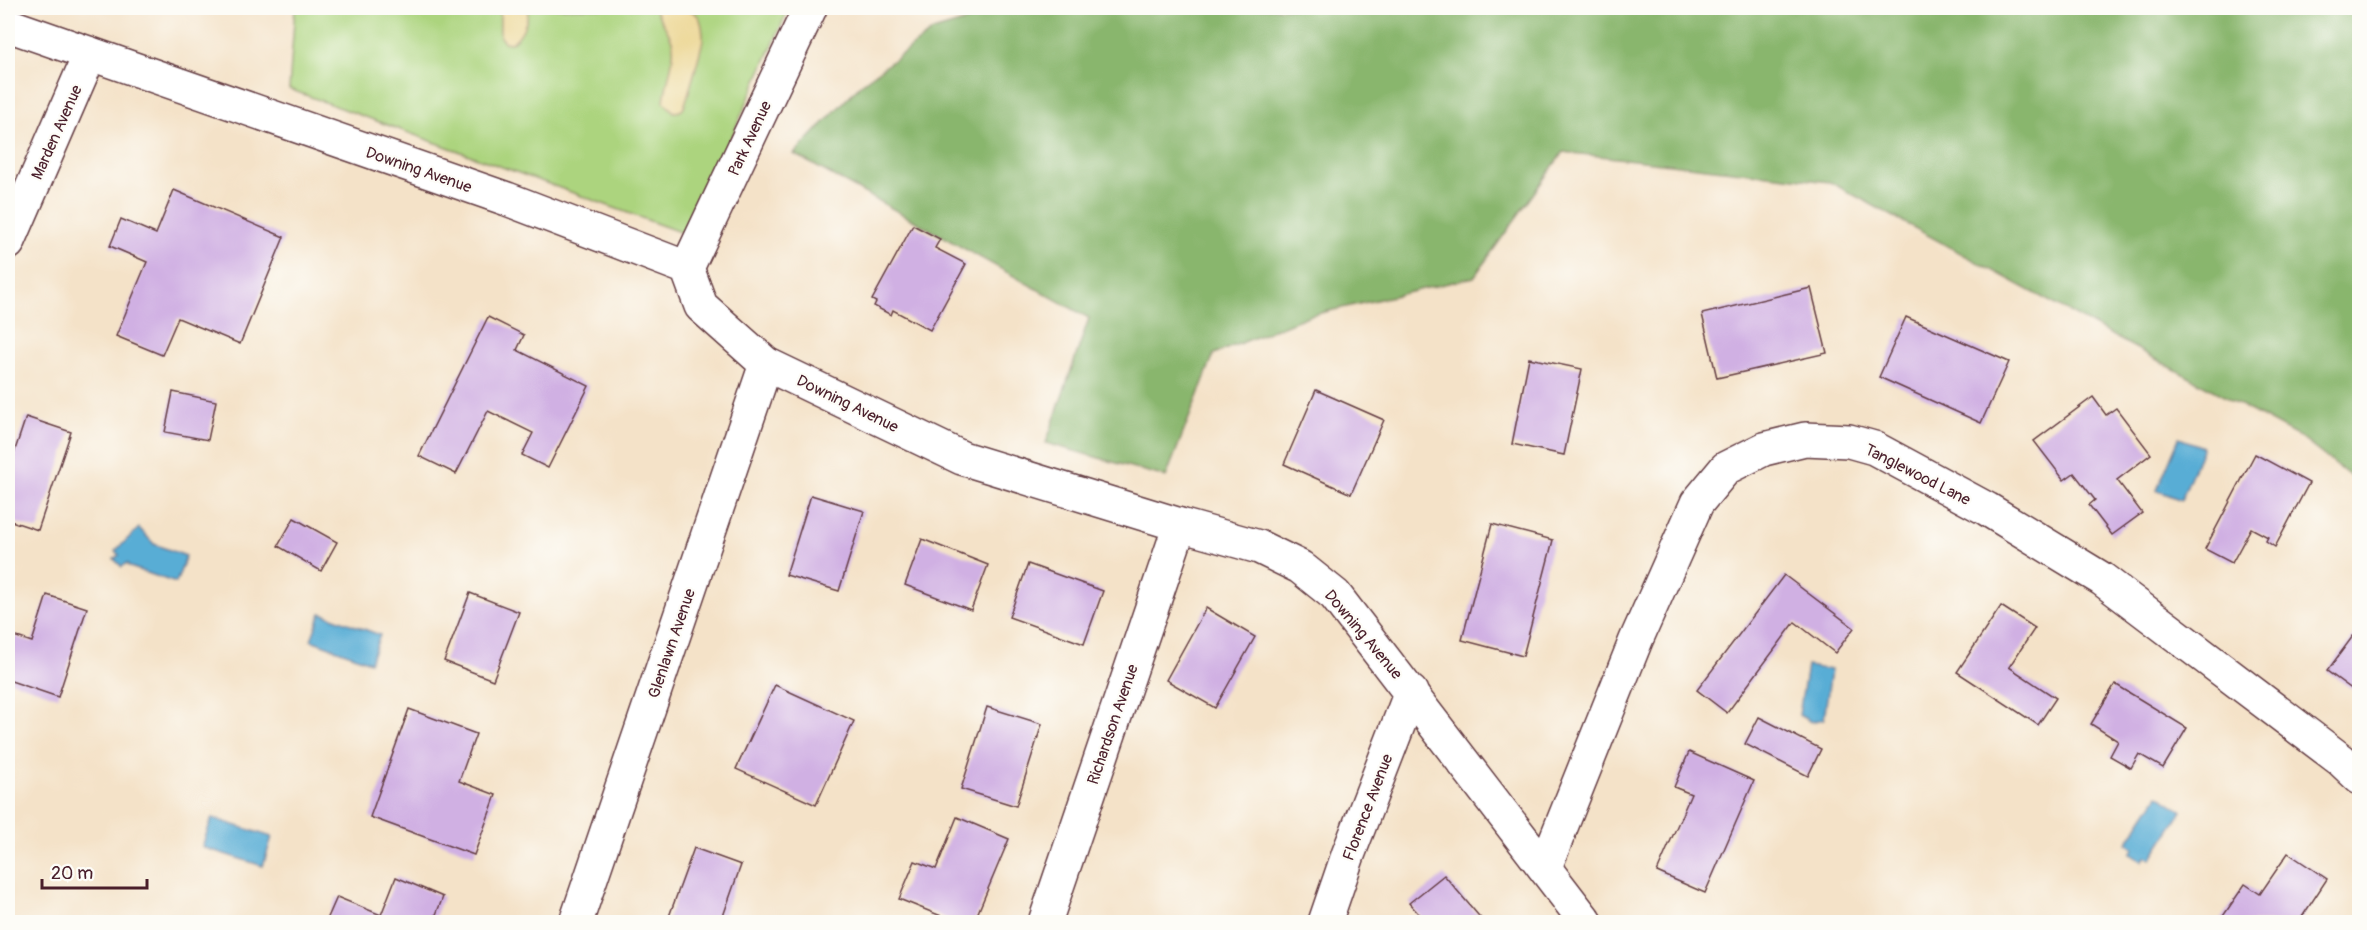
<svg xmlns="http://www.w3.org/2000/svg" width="2367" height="930" viewBox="0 0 2367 930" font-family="Pangolin,sans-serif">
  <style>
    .green { fill: #acd47e; stroke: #7b7a54; stroke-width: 1.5 }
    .forest { fill: #89b66d; stroke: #6a6a4c; stroke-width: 1.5 }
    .sand { fill: #eeda9e; stroke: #9c7c64; stroke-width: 1.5 }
    .water { fill: #59add5; stroke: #526680; stroke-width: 1.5 }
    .building { fill: #d0b0e3 }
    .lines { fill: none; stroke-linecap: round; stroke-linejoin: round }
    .minor-casing { stroke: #643c43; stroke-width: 36 }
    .minor { stroke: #fff; stroke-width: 33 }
    .labels { text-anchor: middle; stroke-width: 4.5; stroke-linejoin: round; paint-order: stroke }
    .street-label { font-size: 16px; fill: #4a1f2b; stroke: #fdfcf7 }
  </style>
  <rect width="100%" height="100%" fill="#fdfcf7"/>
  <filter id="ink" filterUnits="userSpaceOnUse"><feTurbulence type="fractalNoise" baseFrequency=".0167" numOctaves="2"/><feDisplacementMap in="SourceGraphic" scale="12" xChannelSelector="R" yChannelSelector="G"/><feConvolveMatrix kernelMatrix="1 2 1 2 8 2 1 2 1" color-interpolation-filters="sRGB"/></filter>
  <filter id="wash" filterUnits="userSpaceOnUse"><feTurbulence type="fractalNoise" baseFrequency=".008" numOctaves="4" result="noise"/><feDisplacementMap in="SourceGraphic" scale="24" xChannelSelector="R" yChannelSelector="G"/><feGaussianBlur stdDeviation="1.35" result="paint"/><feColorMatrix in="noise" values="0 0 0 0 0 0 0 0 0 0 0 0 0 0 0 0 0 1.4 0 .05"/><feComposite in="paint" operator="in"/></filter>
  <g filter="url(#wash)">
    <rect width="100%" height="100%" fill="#f4e2c8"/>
    <polygon class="green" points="295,8 789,8 688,235 289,89"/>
    <polygon class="forest" points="1010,8 2359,8 2359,483 2301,438 1830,182 1563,152 1474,277 1308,316 1214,354 1166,477 1046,443 1089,318 794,154 861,84 933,31"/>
    <g class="sand">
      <path d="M500,8H528C529,20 521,37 511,43L504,42L500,37Z"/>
      <path d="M654,8C668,7 688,5 698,16C702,21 703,33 703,38C703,44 685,107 683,109C680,112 677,112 674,112L664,102C665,84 677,57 672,41C668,29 659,19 654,8Z"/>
    </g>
    <g class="water">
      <polygon points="2179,438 2203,447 2181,500 2157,490"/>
      <polygon points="139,528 154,544 186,556 176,583 130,567 127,563 122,567 114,559 119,555 115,551"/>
      <polygon points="321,613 380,635 370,662 311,640"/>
      <polygon points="1807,666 1831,670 1824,719 1811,722 1799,715"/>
      <polygon points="2158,795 2182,811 2151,859 2146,856 2142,861 2130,853 2134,848 2127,843"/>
      <polygon points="212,818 272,837 263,866 202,847"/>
    </g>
    <g id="blocks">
      <g class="building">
        <polygon points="174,190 284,237 240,344 178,318 162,355 116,336 147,262 110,246 121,219 156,234"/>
        <polygon points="913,225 940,239 935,248 966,264 930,330 893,310 891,315 874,306 876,302 872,300"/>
        <polygon points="1811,288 1827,353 1717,378 1702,314"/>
        <polygon points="488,317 524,335 517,350 589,386 548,468 522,455 533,433 488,411 456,474 419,456"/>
        <polygon points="1906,317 2009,362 1981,423 1879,377"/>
        <polygon points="1529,358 1582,369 1564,455 1512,444"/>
        <polygon points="1316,390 1384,420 1351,494 1284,464"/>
        <polygon points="173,392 216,401 208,440 165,432"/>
        <polygon points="2093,397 2106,415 2116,408 2151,454 2117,480 2142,513 2112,535 2089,505 2095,500 2074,473 2064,480 2034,441"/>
        <polygon points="26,417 71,432 38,530 8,520 8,471"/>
        <polygon points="2255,454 2309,483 2275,547 2266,541 2268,537 2251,528 2232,563 2205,549"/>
        <polygon points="811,495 864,511 839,591 786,575"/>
        <polygon points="294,518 337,542 321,571 278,546"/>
        <polygon points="1492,524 1553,540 1523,656 1462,640"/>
        <polygon points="922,539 988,565 971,610 905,585"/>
        <polygon points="1028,564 1103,591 1084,644 1009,617"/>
        <polygon points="1784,575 1854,628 1835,653 1795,622 1727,713 1697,690"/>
        <polygon points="470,593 519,612 493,680 444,661"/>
        <polygon points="47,595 87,608 58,697 8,680 8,634 32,642"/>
        <polygon points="2001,606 2035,628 2009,667 2056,698 2038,725 1957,672"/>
        <polygon points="1206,608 1255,637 1215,708 1166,680"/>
        <polygon points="2353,636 2360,641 2360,695 2327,671"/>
        <polygon points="2115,684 2187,728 2163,768 2139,754 2131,768 2110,756 2118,741 2091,724"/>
        <polygon points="775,685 854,721 816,805 736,769"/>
        <polygon points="987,707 1042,724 1016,806 961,789"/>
        <polygon points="409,709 476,734 459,781 496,795 474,855 370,817"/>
        <polygon points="1759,717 1821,749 1808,776 1745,744"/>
        <polygon points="1689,752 1754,781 1705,893 1657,872 1691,794 1674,787"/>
        <polygon points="957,817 1009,839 974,922 956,922 899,899 915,861 936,869"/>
        <polygon points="694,848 741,865 721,922 667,922"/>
        <polygon points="2288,853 2327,879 2300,920 2303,922 2219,922 2245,884 2260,894"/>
        <polygon points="1444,875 1484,922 1426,922 1409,903"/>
        <polygon points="396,877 443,897 433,922 326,922 337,897 381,915"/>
      </g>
    </g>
  </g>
  <g filter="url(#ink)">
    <use href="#blocks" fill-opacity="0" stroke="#643c43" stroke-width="1.5"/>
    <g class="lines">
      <g class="minor-casing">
        <g id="minor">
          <polyline points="8,25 507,199 687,268 701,306 766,364 962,458 1180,525 1259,547 1300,567 1335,595 1586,922"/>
          <polyline points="8,243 90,54"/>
          <polyline points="687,268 810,8"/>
          <polyline points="1545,867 1636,640 1697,503 1726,468 1764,449 1805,439 1849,441 1874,448 1987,509 2102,579 2341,760 2360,778"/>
          <polyline points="576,922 766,364"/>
          <polyline points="1045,922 1180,525"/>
          <polyline points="1325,922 1348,855 1411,692"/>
        </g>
      </g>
      <use href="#minor" class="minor"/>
    </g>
  </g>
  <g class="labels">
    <g class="street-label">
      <text transform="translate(56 132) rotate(-66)" y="6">Marden Avenue</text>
      <text transform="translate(749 138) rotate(-65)" y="6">Park Avenue</text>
      <text transform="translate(419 169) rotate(19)" y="6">Downing Avenue</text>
      <text transform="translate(848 403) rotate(26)" y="6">Downing Avenue</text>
      <text transform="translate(1918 474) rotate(27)" y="6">Tanglewood Lane</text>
      <text transform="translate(1364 634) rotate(50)" y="6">Downing Avenue</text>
      <text transform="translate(671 643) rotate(-71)" y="6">Glenlawn Avenue</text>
      <text transform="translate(1112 724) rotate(-71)" y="6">Richardson Avenue</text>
      <text transform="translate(1367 807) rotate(-69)" y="6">Florence Avenue</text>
    </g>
  </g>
  <rect width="2367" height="930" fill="none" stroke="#fdfcf7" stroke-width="30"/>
  <path d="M42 879v9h105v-9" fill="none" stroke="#4a1f2b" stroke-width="3"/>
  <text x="51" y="879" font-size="18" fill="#4a1f2b" stroke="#fdfcf7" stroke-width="4.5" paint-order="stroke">20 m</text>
</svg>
